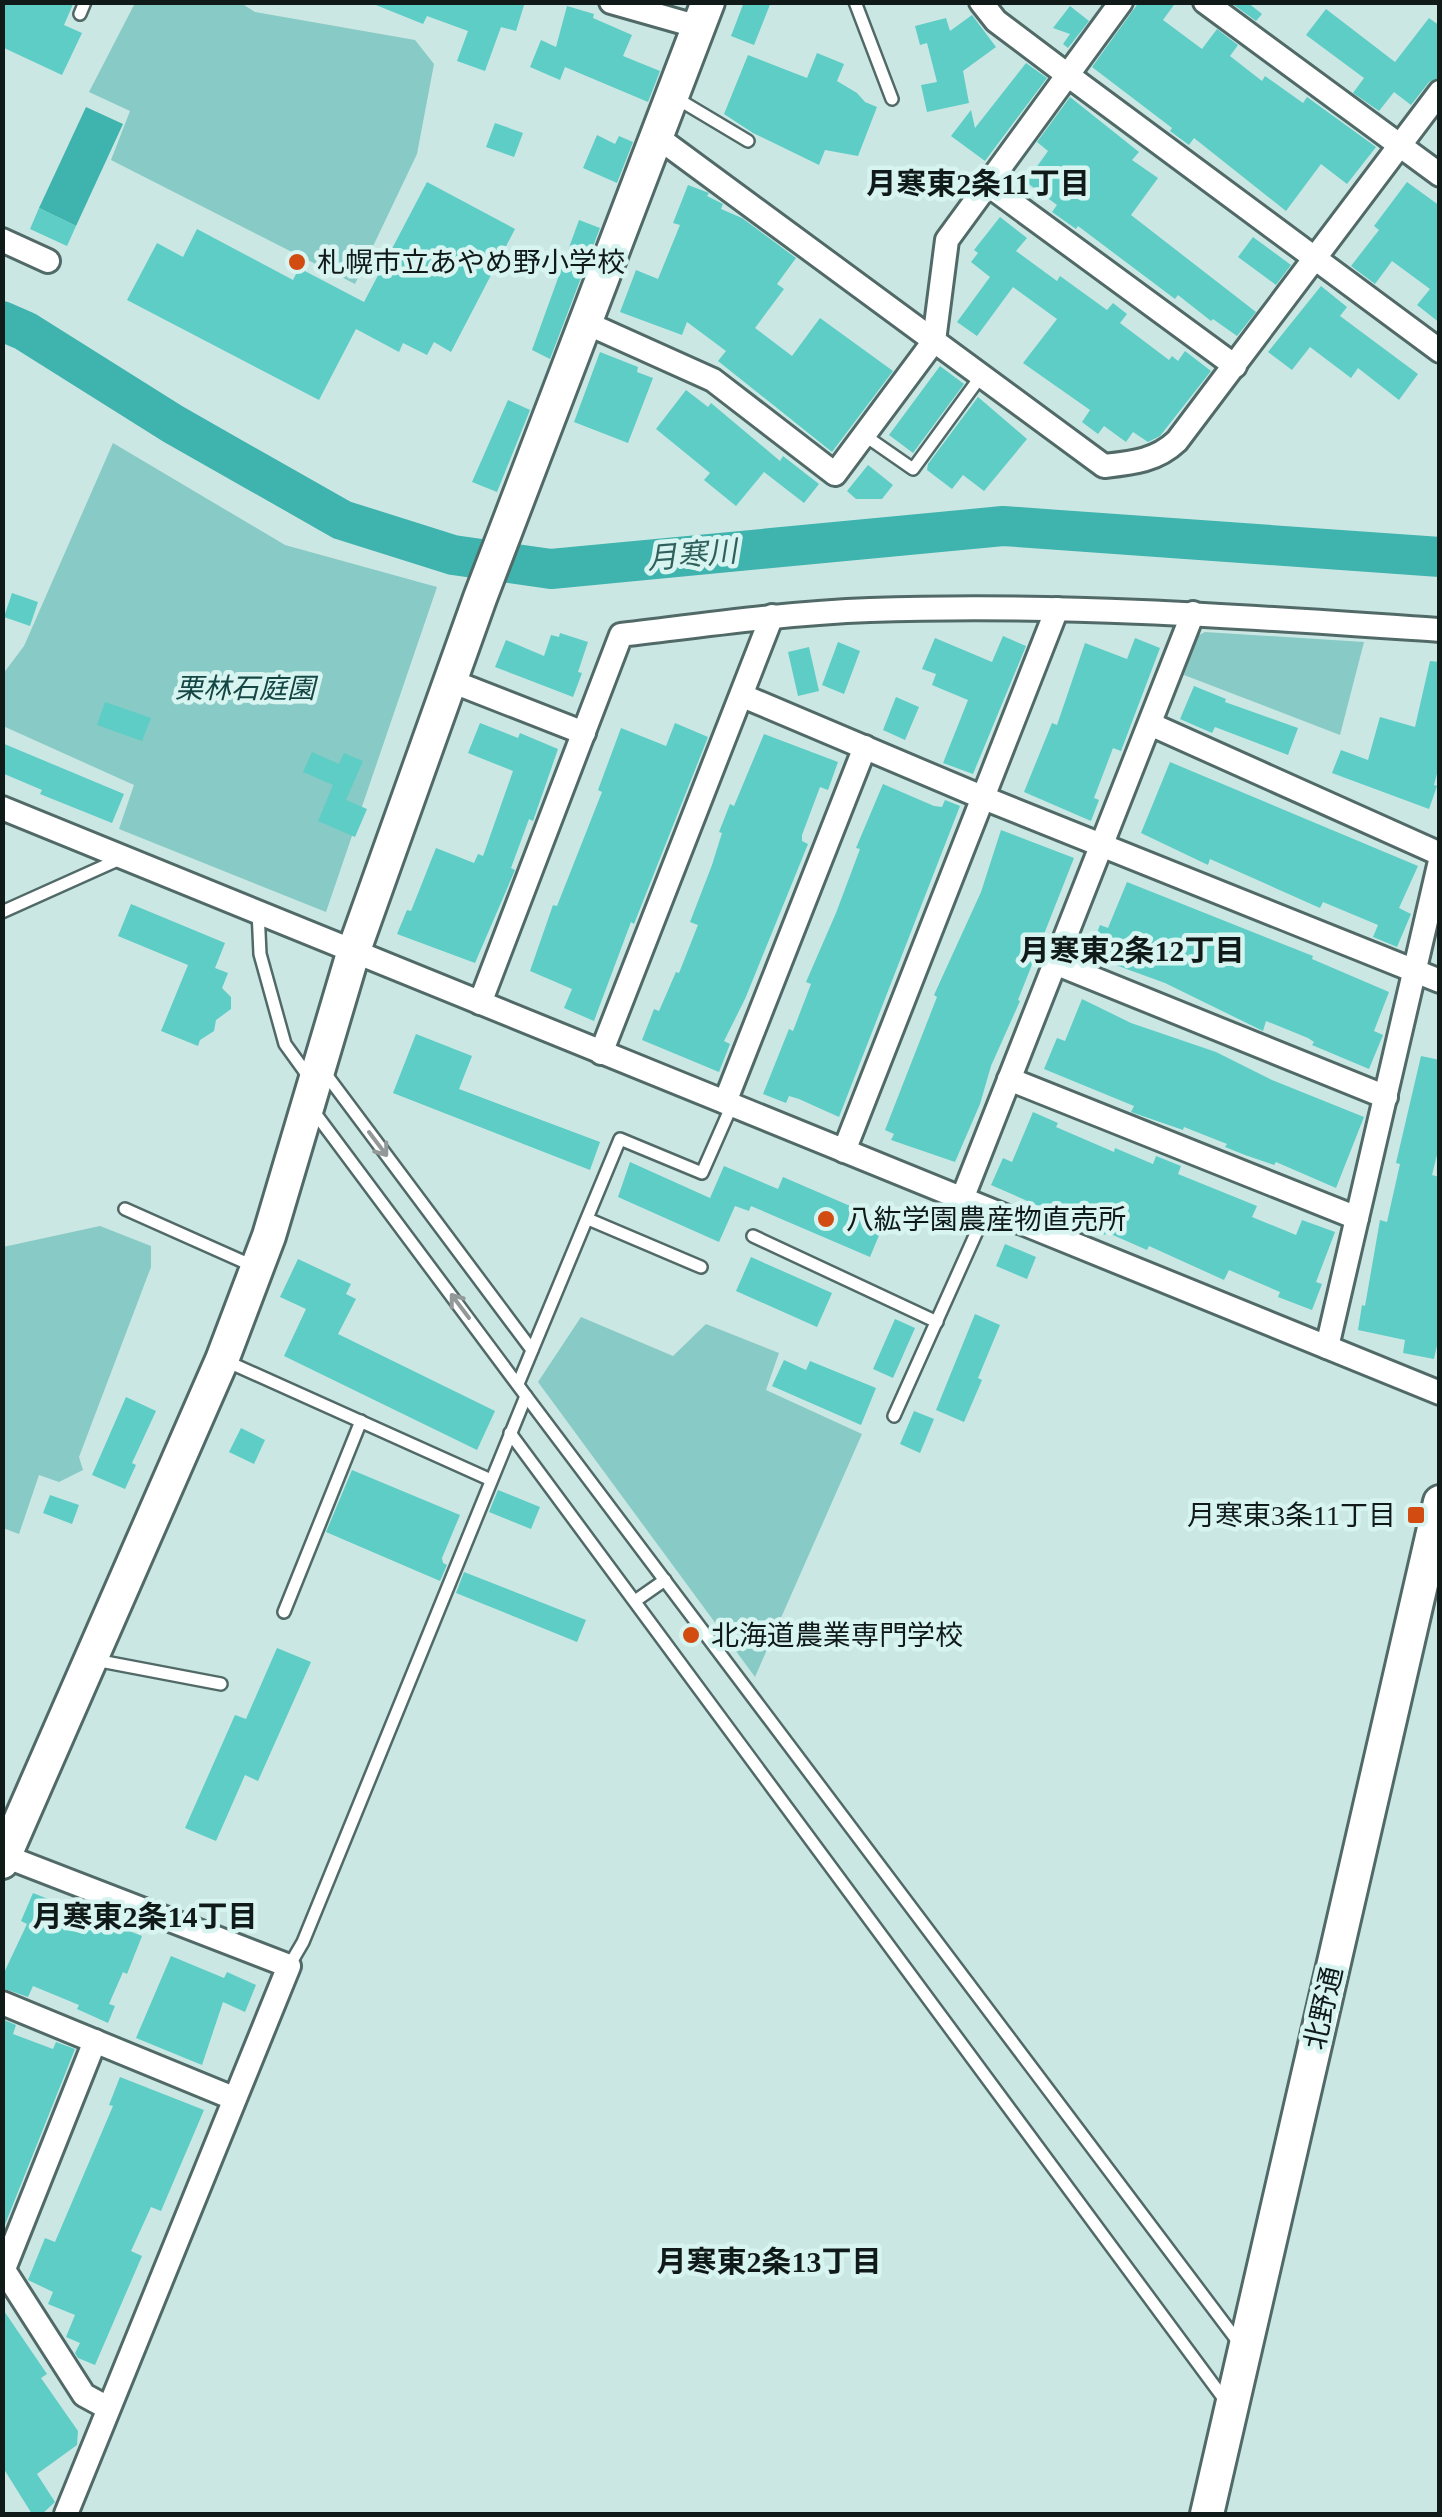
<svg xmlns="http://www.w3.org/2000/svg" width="1442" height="2517" viewBox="0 0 1442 2517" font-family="'Times New Roman','Noto Sans JP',serif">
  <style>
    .green { fill: #88cac5 }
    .water { fill: #3fb3ad }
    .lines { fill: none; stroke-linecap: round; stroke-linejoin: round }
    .river { stroke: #3fb3ad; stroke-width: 40 }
    .building { fill: #5dcdc6 }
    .lane-casing { stroke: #516a67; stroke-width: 16 }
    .street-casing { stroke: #516a67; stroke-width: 28 }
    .secondary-casing { stroke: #516a67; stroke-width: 38 }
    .lane { stroke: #fff; stroke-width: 11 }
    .street { stroke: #fff; stroke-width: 22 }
    .secondary { stroke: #fff; stroke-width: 32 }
    .oneway { stroke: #939898 }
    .poi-dot { fill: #d24c11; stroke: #d8f4f1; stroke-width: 4 }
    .labels { text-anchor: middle; stroke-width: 9; stroke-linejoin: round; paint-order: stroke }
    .poi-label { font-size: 28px; fill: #101a19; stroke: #d8f4f1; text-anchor: start }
    .park-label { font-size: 28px; font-style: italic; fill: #144644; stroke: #d8f4f1 }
    .street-label { font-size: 28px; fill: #101a19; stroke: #d8f4f1 }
    .neighbourhood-label { font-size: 30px; font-weight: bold; fill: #101a19; stroke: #d8f4f1 }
    .water-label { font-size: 30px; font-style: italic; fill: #2f605c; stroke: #d8f4f1 }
  </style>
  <rect width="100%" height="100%" fill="#cbe7e4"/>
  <g class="green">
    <polygon points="135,3 241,3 255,12 415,40 434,64 417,154 355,284 111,160 130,111 89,92"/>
    <polygon points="113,443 285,545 437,587 326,912 119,829 134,785 3,726 3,674 24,646"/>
    <polygon points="1205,632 1364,642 1340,735 1184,675 1197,636"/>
    <polygon points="100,1226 151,1246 151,1267 79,1457 83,1470 59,1482 39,1475 19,1534 3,1528 3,1247"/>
    <polygon points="581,1317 673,1356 706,1324 779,1353 766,1390 862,1434 755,1677 538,1382"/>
  </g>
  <polygon class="water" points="86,107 123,124 76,226 39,208"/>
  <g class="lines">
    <polyline class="river" points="2,321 25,331 173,424 342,520 453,555 551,569 1003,526 1440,557"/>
  </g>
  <g class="building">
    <polygon points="2,2 74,2 64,25 82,33 62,75 2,47"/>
    <polygon points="525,2 516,31 501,27 485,71 457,61 468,31 427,16 423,24 371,3"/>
    <polygon points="744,2 771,2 754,45 731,36"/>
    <polygon points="1139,2 1176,2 1163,20 1202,49 1217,29 1238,45 1230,56 1262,81 1265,76 1303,103 1307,97 1376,147 1347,184 1321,164 1286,211 1194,138 1189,145 1170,131 1172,128 1092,67"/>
    <polygon points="1236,2 1247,2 1262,14 1256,21 1234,5"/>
    <polygon points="567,6 594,14 593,18 632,35 623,56 660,71 648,102 565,67 560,80 530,67 541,40 556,47"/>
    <polygon points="1070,6 1089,21 1068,48 1063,44 1070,34 1053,28"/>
    <polygon points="1326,9 1395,62 1429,18 1440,26 1440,77 1429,82 1411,105 1394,92 1379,111 1353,93 1364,78 1306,35"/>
    <polygon points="972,15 996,47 963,71 969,103 927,112 921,85 937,82 927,43 920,45 915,26 946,18 950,31"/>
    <polygon points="817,53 844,64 837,81 857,93 865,102 877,107 858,156 825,150 819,165 753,133 724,114 748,55 807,78"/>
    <polygon points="1026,63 1047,78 985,161 951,136 971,110 975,128"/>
    <polygon points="1070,97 1139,152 1132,160 1158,178 1131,215 1256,312 1237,336 1213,319 1211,321 1178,295 1175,299 1078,226 1076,229 1052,212 1057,205 1026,182 1048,151 1037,142"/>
    <polygon points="495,123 523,133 514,157 486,147"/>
    <polygon points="597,135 615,144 619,136 633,142 617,183 583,168"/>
    <polygon points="427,182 515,229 451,352 434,342 427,355 403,343 399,352 356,329 319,400 127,300 157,243 183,257 197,229 293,280 299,268 364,302"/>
    <polygon points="1407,182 1440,206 1440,323 1417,305 1430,289 1392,261 1375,284 1351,266 1379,230 1374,226"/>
    <polygon points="688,185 709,193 707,196 723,204 721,209 742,218 796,258 777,284 784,289 755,328 792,356 820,318 893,371 832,452 718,361 726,351 687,322 682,335 620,312 636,270 658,279 680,225 673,223"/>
    <polygon points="39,208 76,226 67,246 30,229"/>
    <polygon points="1000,217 1027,238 1016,251 1057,281 1060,276 1107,310 1113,303 1127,314 1120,323 1169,360 1172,356 1178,361 1185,351 1211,371 1160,436 1148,442 1133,432 1126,442 1104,426 1098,434 1082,422 1090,410 1023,363 1057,319 1013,287 977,336 957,322 990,277 971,262 978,253 974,250"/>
    <polygon points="579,220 600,228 550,359 532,350"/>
    <polygon points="1253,237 1291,265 1276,285 1238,257"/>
    <polygon points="1321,286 1347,307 1340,316 1418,374 1399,400 1358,368 1351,378 1310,347 1292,370 1268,352"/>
    <polygon points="600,352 638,367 637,372 653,378 628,443 574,422"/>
    <polygon points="940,366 964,384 913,453 889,435"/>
    <polygon points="686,390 708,407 711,403 780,461 783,456 819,484 804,503 764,472 736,506 704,480 710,473 656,429"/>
    <polygon points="978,397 1027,439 984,491 963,475 952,489 927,470 928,464"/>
    <polygon points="508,400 530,410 497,492 472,482"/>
    <polygon points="868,465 893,485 882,499 856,499 847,491"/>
    <polygon points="12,593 38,602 30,626 4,617"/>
    <polygon points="560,633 588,642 578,672 582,673 573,697 495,667 506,640 544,656 551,635 559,637"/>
    <polygon points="1003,636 1026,646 973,774 943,763 968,700 932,685 936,674 922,669 935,638 992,662"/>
    <polygon points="1135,638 1160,648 1121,751 1113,748 1094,798 1099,800 1091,821 1024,792 1052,723 1057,725 1085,643 1127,659"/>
    <polygon points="838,642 860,651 844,694 822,685"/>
    <polygon points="809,647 819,691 798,696 788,652"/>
    <polygon points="1430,661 1440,662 1440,762 1434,785 1437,786 1429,809 1332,773 1341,750 1368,760 1380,717 1415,727"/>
    <polygon points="1194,686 1226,699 1225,702 1298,728 1288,755 1215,727 1212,733 1180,719"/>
    <polygon points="896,697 919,707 905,740 883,730"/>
    <polygon points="105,702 151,718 142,741 97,725"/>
    <polygon points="480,723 518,738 520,733 558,749 533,821 529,819 511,868 515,870 475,963 397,934 407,910 411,911 436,848 474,863 478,854 483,856 513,771 468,753"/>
    <polygon points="675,723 708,737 634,924 631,922 594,1021 564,1008 572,989 530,971 553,905 557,906 602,792 598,790 621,728 666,746"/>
    <polygon points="764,734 838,762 828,790 820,787 802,835 802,841 808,844 745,999 724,1041 730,1044 719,1072 642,1040 654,1009 659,1011 676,972 679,973 698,925 690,922 712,865 722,833 719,832 730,804 734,806"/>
    <polygon points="2,743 124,794 112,823 40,794 42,790 2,773"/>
    <polygon points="312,752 339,764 344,753 363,761 346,800 367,809 355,837 318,821 333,785 303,772"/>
    <polygon points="1170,762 1418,866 1399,908 1411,914 1397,947 1373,937 1378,925 1323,902 1320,908 1210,859 1208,865 1141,833"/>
    <polygon points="883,784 934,806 942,807 945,800 960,806 839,1117 799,1099 789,1096 786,1103 763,1094 789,1029 793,1031 811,984 806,982 836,913 860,849 856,848"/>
    <polygon points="1001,830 1074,858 1018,1000 1020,1001 991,1066 980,1104 955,1162 891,1140 894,1134 885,1130 937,997 934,995 981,892"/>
    <polygon points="1127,882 1313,956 1312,959 1389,992 1374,1031 1383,1035 1369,1069 1312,1045 1314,1042 1308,1038 1266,1021 1263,1031 1165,983 1088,955 1100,925 1108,928"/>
    <polygon points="131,904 225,943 215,968 228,973 222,988 231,997 231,1009 216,1020 214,1031 200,1040 198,1046 161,1031 188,965 118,936"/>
    <polygon points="1082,999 1131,1023 1216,1052 1272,1080 1364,1117 1336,1188 1276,1162 1274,1165 1245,1155 1225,1147 1227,1144 1184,1127 1183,1130 1131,1112 1134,1106 1044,1069 1057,1038 1065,1041"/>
    <polygon points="416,1034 472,1056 459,1089 600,1142 590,1170 393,1093"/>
    <polygon points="1421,1056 1440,1060 1440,1143 1432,1175 1440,1177 1440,1332 1434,1359 1403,1353 1405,1340 1358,1330 1362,1305 1365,1306 1380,1220 1387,1222 1400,1164 1396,1163"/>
    <polygon points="1033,1112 1058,1123 1056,1127 1114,1152 1115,1148 1153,1164 1156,1156 1181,1166 1178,1174 1257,1206 1252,1217 1296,1235 1302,1220 1335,1232 1316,1282 1322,1284 1312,1310 1278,1297 1280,1292 1229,1270 1224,1280 1149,1246 1147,1250 1106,1232 1105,1235 991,1185 1003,1158 1012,1162"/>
    <polygon points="630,1162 710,1198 724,1166 778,1189 783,1177 885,1221 870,1257 751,1206 749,1211 735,1206 719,1242 618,1197"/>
    <polygon points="1005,1244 1036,1257 1027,1279 996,1266"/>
    <polygon points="751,1257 832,1293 817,1327 736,1291"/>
    <polygon points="298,1259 351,1284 346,1294 356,1299 338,1334 495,1411 477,1450 284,1356 306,1309 280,1297"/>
    <polygon points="975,1314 1000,1325 978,1378 982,1380 964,1422 936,1410"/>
    <polygon points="895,1319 915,1328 893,1378 873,1369"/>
    <polygon points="784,1360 806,1370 810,1361 876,1388 861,1425 772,1386"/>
    <polygon points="126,1397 156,1411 132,1463 136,1465 125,1489 92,1475"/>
    <polygon points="914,1411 934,1419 920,1453 900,1444"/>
    <polygon points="241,1428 265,1440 254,1464 229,1452"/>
    <polygon points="352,1470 460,1515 442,1558 443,1563 447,1565 440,1581 326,1532"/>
    <polygon points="498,1490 540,1507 531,1529 489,1512"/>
    <polygon points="50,1495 79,1505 72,1524 43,1513"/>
    <polygon points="464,1572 586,1620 577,1642 456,1593"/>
    <polygon points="277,1648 311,1662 258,1781 245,1775 216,1841 185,1828 235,1715 246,1719"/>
    <polygon points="33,1893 142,1936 127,1974 123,1972 109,2004 115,2006 108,2023 77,2009 79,2005 33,1986 28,1997 2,1988 2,1977 27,1924 21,1921"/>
    <polygon points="171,1956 224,1978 227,1972 256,1985 245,2012 223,2002 202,2065 136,2038"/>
    <polygon points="2,2019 16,2025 13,2034 53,2049 56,2042 75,2049 2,2232"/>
    <polygon points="120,2077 204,2110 161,2211 151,2207 131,2251 142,2256 95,2365 78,2358 75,2353 80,2343 66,2337 75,2315 48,2304 53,2292 28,2280 45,2238 55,2242 113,2106 109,2105"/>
    <polygon points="2,2308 47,2374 41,2378 78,2431 77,2445 37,2474 55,2502 42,2514 32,2514 2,2466"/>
  </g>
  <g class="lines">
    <g class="lane-casing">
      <g id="lane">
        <polyline points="855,2 892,99"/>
        <polyline points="80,14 85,2"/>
        <polyline points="676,98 748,141"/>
        <polyline points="864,435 913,469 981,376"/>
        <polyline points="258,911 260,954 285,1044 311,1080"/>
        <polyline points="2,912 120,859"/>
        <polyline points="325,1073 532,1350"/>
        <polyline points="125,1209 253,1266"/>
        <polyline points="588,1219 701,1267"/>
        <polyline points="753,1236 937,1322"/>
        <polyline points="226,1361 491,1480"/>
        <polyline points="518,1384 620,1139 702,1173 732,1105"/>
        <polyline points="526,1396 1239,2343"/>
        <polyline points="894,1416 987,1209"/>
        <polyline points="510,1433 1227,2403"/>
        <polyline points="635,1601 665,1580"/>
        <polyline points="284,1612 361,1421"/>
        <polyline points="95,1660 221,1684"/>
        <polyline points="289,1966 303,1942 526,1396 312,1109"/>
      </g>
    </g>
    <g class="street-casing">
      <g id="street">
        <polyline points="611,2 699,27"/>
        <polyline points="981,2 996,21 1069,76 1440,351"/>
        <polyline points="1205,2 1440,175"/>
        <path d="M656,136L1104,466C1132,463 1156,461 1177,441L1440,92"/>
        <polyline points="987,184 1235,366"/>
        <polyline points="2,240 48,261"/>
        <polyline points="584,322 713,380 835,474 934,341 947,240 1121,2"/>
        <polyline points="451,681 584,733"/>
        <polyline points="743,696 984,798 1440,981"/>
        <polyline points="1150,724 1440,854"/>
        <polyline points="2,808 1440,1393"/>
        <polyline points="1055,963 1386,1097"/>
        <path d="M480,1003L621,635C704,625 787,613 870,610C1061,603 1250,617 1440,630"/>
        <polyline points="601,1053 772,616"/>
        <polyline points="1009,1079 1357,1218"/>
        <polyline points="725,1102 865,747"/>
        <polyline points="844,1151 1057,609"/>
        <polyline points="962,1199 1193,613"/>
        <polyline points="1327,1347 1440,861"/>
        <polyline points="2,1855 289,1966 66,2514"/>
        <polyline points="2,2003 233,2098"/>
        <polyline points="2,2267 84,2395 108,2408"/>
        <polyline points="4,2269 95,2041"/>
      </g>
    </g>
    <g class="secondary-casing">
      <g id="secondary">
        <polyline points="2,1862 222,1360 269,1236 354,950 480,598 708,2"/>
        <polyline points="1207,2514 1440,1502"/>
      </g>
    </g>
    <use href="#lane" class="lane"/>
    <use href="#street" class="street"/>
    <use href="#secondary" class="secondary"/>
  </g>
  <defs><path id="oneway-shaft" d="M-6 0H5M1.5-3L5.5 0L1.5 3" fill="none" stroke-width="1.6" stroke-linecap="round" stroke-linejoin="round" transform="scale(2.5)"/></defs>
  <g class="oneway">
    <use href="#oneway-shaft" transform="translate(378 1144) rotate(53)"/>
    <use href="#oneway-shaft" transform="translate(460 1306) rotate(-127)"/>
  </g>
  <g class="poi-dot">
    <circle cx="297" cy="262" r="10"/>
    <circle cx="826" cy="1219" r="10"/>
    <rect x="1406" y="1505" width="20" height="20" rx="5"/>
    <circle cx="691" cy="1635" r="10"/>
  </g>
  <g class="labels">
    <g class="poi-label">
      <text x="317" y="272">札幌市立あやめ野小学校</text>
      <text x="846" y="1229">八紘学園農産物直売所</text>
      <text x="1396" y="1525" text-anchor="end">月寒東3条11丁目</text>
      <text x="711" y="1645">北海道農業専門学校</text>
    </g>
    <g class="park-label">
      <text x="245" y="698">栗林石庭園</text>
    </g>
    <g class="street-label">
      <text transform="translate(1323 2008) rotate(-77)" y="10">北野通</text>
    </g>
    <g class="neighbourhood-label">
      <text x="978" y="194">月寒東2条11丁目</text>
      <text x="1132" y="961">月寒東2条12丁目</text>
      <text x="145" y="1927">月寒東2条14丁目</text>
      <text x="769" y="2272">月寒東2条13丁目</text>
    </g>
    <g class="water-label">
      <text transform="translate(692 555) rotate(-5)" y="10">月寒川</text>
    </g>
  </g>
  <rect width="1442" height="2517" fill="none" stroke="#101a19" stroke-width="10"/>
</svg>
